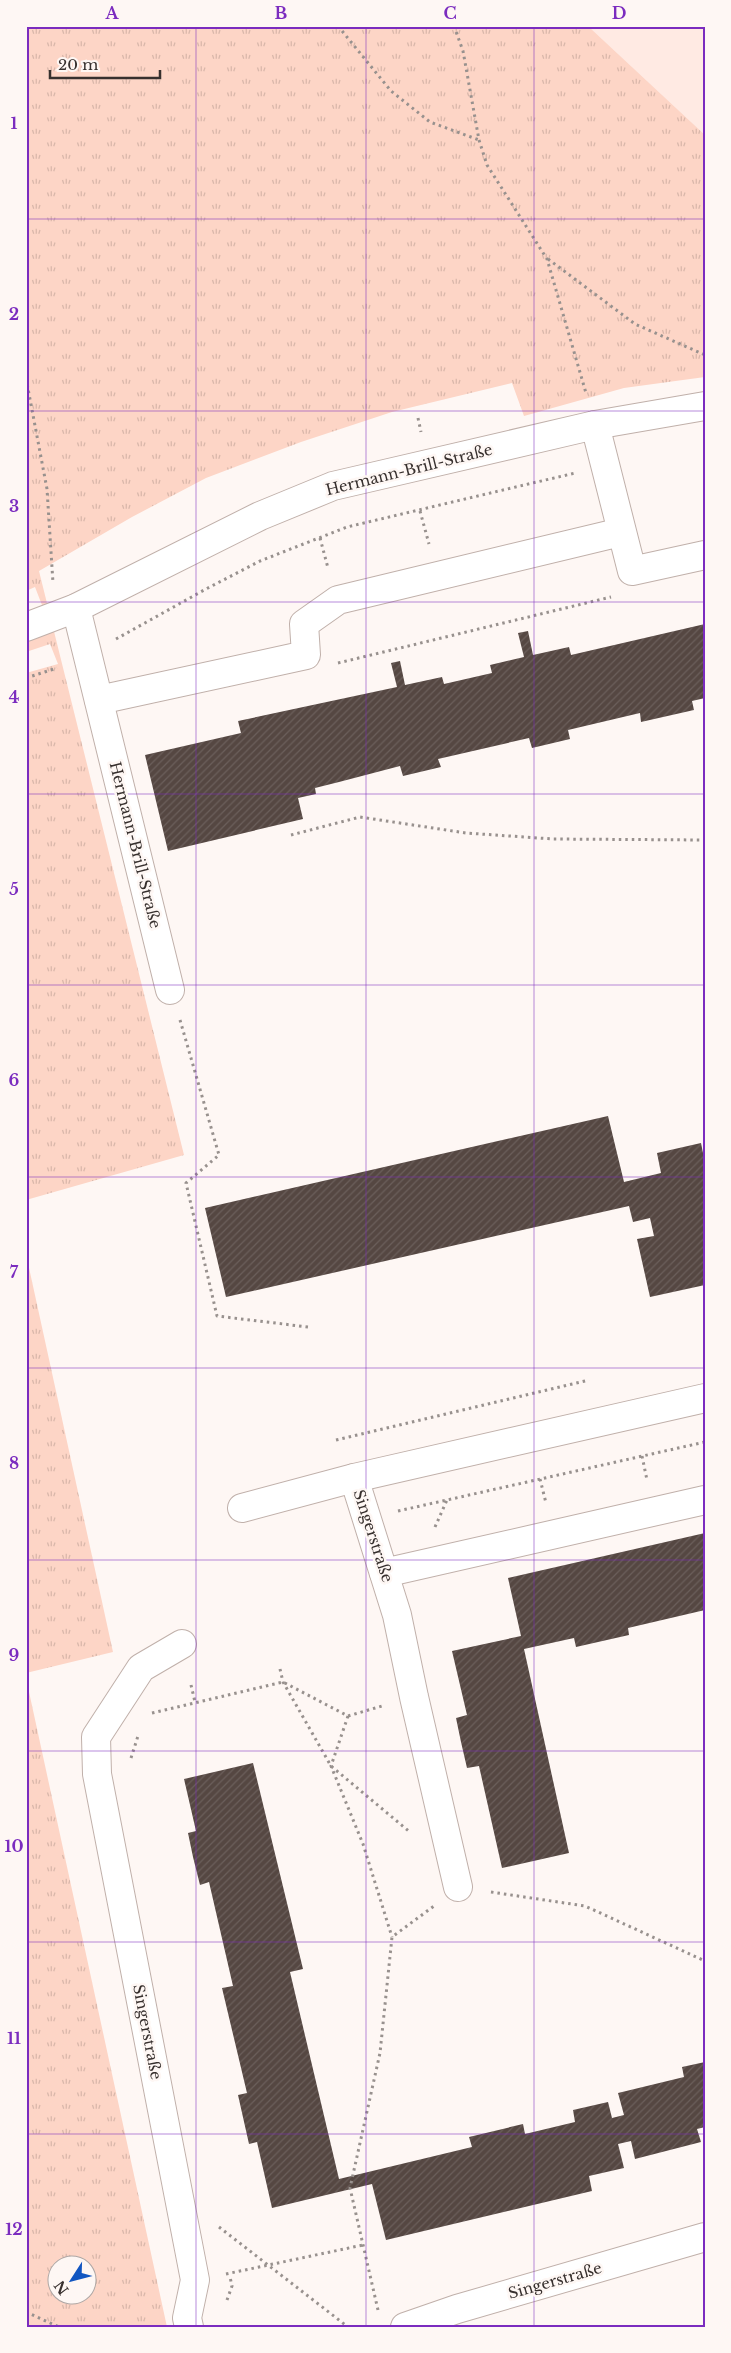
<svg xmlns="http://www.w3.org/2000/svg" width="731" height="2353" viewBox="0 0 731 2353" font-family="'Libre Baskerville',serif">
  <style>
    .built { fill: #ffeae3 }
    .grass { fill: url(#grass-tufts); fill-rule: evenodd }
    .building { fill: url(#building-hatch) }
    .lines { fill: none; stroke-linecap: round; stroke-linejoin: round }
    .minor-casing { stroke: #c0b0aa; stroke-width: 30 }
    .path { stroke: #98918e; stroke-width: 3; stroke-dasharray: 2.5 4; stroke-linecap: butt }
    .minor { stroke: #fff; stroke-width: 28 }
    .grid { fill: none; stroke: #7b2cbf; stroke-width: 1; stroke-opacity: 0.55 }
    .labels { text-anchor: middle; stroke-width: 5; stroke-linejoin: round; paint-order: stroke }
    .street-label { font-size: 15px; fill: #37302e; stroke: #fef7f4 }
    .neatline { fill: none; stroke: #7b2cbf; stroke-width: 2 }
    .grid-label { font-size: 16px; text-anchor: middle; font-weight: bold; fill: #7b2cbf }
  </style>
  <defs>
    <pattern id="grass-tufts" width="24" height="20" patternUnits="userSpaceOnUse" patternTransform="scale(1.25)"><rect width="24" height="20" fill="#fdd5c6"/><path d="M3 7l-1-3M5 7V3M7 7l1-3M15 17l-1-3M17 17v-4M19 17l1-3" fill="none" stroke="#d9b7aa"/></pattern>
    <pattern id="building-hatch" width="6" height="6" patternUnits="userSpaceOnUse" patternTransform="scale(1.25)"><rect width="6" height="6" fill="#554742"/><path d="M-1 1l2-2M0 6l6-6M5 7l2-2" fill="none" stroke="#6b5f5b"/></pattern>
  </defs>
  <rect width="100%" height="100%" fill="#fef7f4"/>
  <polygon class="built" points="588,26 705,26 705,135"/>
  <g class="grass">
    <polygon points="26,26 588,26 705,135 705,377 624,388 524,416 512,383 392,412 301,442 206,478 132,517 39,571 184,1155 26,1200 26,673 58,664 50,644 26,652 26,620 45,613 35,587 26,591"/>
    <polygon points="26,1254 113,1652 26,1673"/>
    <path d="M26,1678L167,2327H26ZM58,2266H88V2296H58Z"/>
  </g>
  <g class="building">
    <polygon points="705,624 705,698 692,701 694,710 641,722 640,713 568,730 570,739 532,748 529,738 438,759 441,767 403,776 400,766 339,782 315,788 316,794 298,798 303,819 168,851 145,755 241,733 238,721 397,687 391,663 400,661 405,685 442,677 444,684 492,673 490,665 524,657 518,633 528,631 533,655 569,647 571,655"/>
    <polygon points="608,1116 624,1182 661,1173 657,1153 701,1143 705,1163 705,1285 650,1297 637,1239 654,1236 650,1218 633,1222 629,1206 226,1297 205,1208"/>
    <polygon points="705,1533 705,1610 628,1628 629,1635 576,1647 574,1638 524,1649 569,1853 502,1868 479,1766 467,1768 461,1742 456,1718 467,1715 452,1651 521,1636 508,1578"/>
    <polygon points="253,1763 303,1969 290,1972 339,2179 472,2147 469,2137 523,2124 525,2134 575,2122 573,2110 608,2102 612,2118 624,2115 618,2093 684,2077 682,2067 705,2062 705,2127 697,2129 701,2142 635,2159 631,2141 618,2144 624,2168 589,2176 592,2191 386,2240 372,2184 272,2208 257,2142 249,2144 238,2095 247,2093 222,1988 233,1986 209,1882 200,1885 193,1857 188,1833 196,1831 184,1779"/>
  </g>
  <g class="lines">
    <g class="minor-casing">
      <g id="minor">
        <polyline points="595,425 632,571 705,555"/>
        <polyline points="76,608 170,990"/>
        <polyline points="26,627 76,608 260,516 333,486 595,425 705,406"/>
        <polyline points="99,700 306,655 304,624 338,600 621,532"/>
        <polyline points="354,1478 397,1615 414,1697 458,1887"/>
        <polyline points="242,1508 354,1478 705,1398"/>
        <polyline points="384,1573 705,1500"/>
        <polyline points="182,1644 141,1668 96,1737 97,1774 195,2280 187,2318 189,2327"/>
        <polyline points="405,2327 457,2309 705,2237"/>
      </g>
    </g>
    <g class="path">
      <polyline points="338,26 391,91 430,122 479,140"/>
      <polyline points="454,26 463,51 479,140 487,165 547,259 586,393"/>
      <polyline points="548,259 635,324 705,355"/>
      <polyline points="26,378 47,489 53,583"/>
      <polyline points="418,418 421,432"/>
      <polyline points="420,511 429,544"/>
      <polyline points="320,538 328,568"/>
      <polyline points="116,639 206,589 260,561 347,527 575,473"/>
      <polyline points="338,663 611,597"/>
      <polyline points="26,678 57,668"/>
      <polyline points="291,835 360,817 466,833 553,839 705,840"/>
      <polyline points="180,1020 219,1155 186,1183 217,1316 308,1327"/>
      <polyline points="336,1440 589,1380"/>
      <polyline points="642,1456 647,1480"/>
      <polyline points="540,1479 546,1503"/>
      <polyline points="398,1511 705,1442"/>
      <polyline points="435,1527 447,1500"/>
      <polyline points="280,1669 283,1682 331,1766 411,1833"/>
      <polyline points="191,1685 195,1702"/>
      <polyline points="152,1713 283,1682 348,1716 382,1706"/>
      <polyline points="348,1716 331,1766 363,1844 392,1937"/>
      <polyline points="131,1758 138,1736"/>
      <polyline points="491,1892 585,1906 705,1961"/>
      <polyline points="219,2227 348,2327"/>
      <polyline points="226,2274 363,2245"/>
      <polyline points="227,2300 232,2286 230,2277"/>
      <polyline points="378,2310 350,2188 380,2053 392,1937 434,1906"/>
      <polyline points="26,2312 59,2327"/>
    </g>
    <use href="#minor" class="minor"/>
  </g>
  <path class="grid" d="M196,26V2327M366,26V2327M534,26V2327M26,219H705M26,411H705M26,602H705M26,794H705M26,985H705M26,1177H705M26,1368H705M26,1560H705M26,1751H705M26,1942H705M26,2134H705"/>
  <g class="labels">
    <g class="street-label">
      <text transform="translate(409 470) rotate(-14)" y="5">Hermann-Brill-Straße</text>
      <text transform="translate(135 845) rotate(76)" y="5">Hermann-Brill-Straße</text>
      <text transform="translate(373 1536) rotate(72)" y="5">Singerstraße</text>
      <text transform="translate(147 2032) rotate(79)" y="5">Singerstraße</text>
      <text transform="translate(555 2281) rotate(-16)" y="5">Singerstraße</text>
    </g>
  </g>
  <rect width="731" height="2353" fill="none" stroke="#fef7f4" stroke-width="55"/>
  <g transform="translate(72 2280) rotate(234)"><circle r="24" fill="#fef7f4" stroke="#aea7a5"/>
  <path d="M0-4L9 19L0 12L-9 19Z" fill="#1256c1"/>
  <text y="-8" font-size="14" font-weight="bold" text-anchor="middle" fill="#37302e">N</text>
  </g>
  <path d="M50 70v8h110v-8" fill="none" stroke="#37302e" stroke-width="2.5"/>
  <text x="58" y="70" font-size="15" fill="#37302e" stroke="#fef7f4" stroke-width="4" paint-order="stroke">20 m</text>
  <rect x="28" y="28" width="676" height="2298" class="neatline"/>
  <g class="grid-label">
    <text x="112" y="19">A</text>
    <text x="281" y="19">B</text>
    <text x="450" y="19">C</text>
    <text x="619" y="19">D</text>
    <text x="14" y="129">1</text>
    <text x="14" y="320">2</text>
    <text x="14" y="512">3</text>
    <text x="14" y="703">4</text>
    <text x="14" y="895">5</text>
    <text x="14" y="1086">6</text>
    <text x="14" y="1278">7</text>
    <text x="14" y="1469">8</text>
    <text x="14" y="1661">9</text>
    <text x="14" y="1852">10</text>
    <text x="14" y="2044">11</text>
    <text x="14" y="2235">12</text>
  </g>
</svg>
